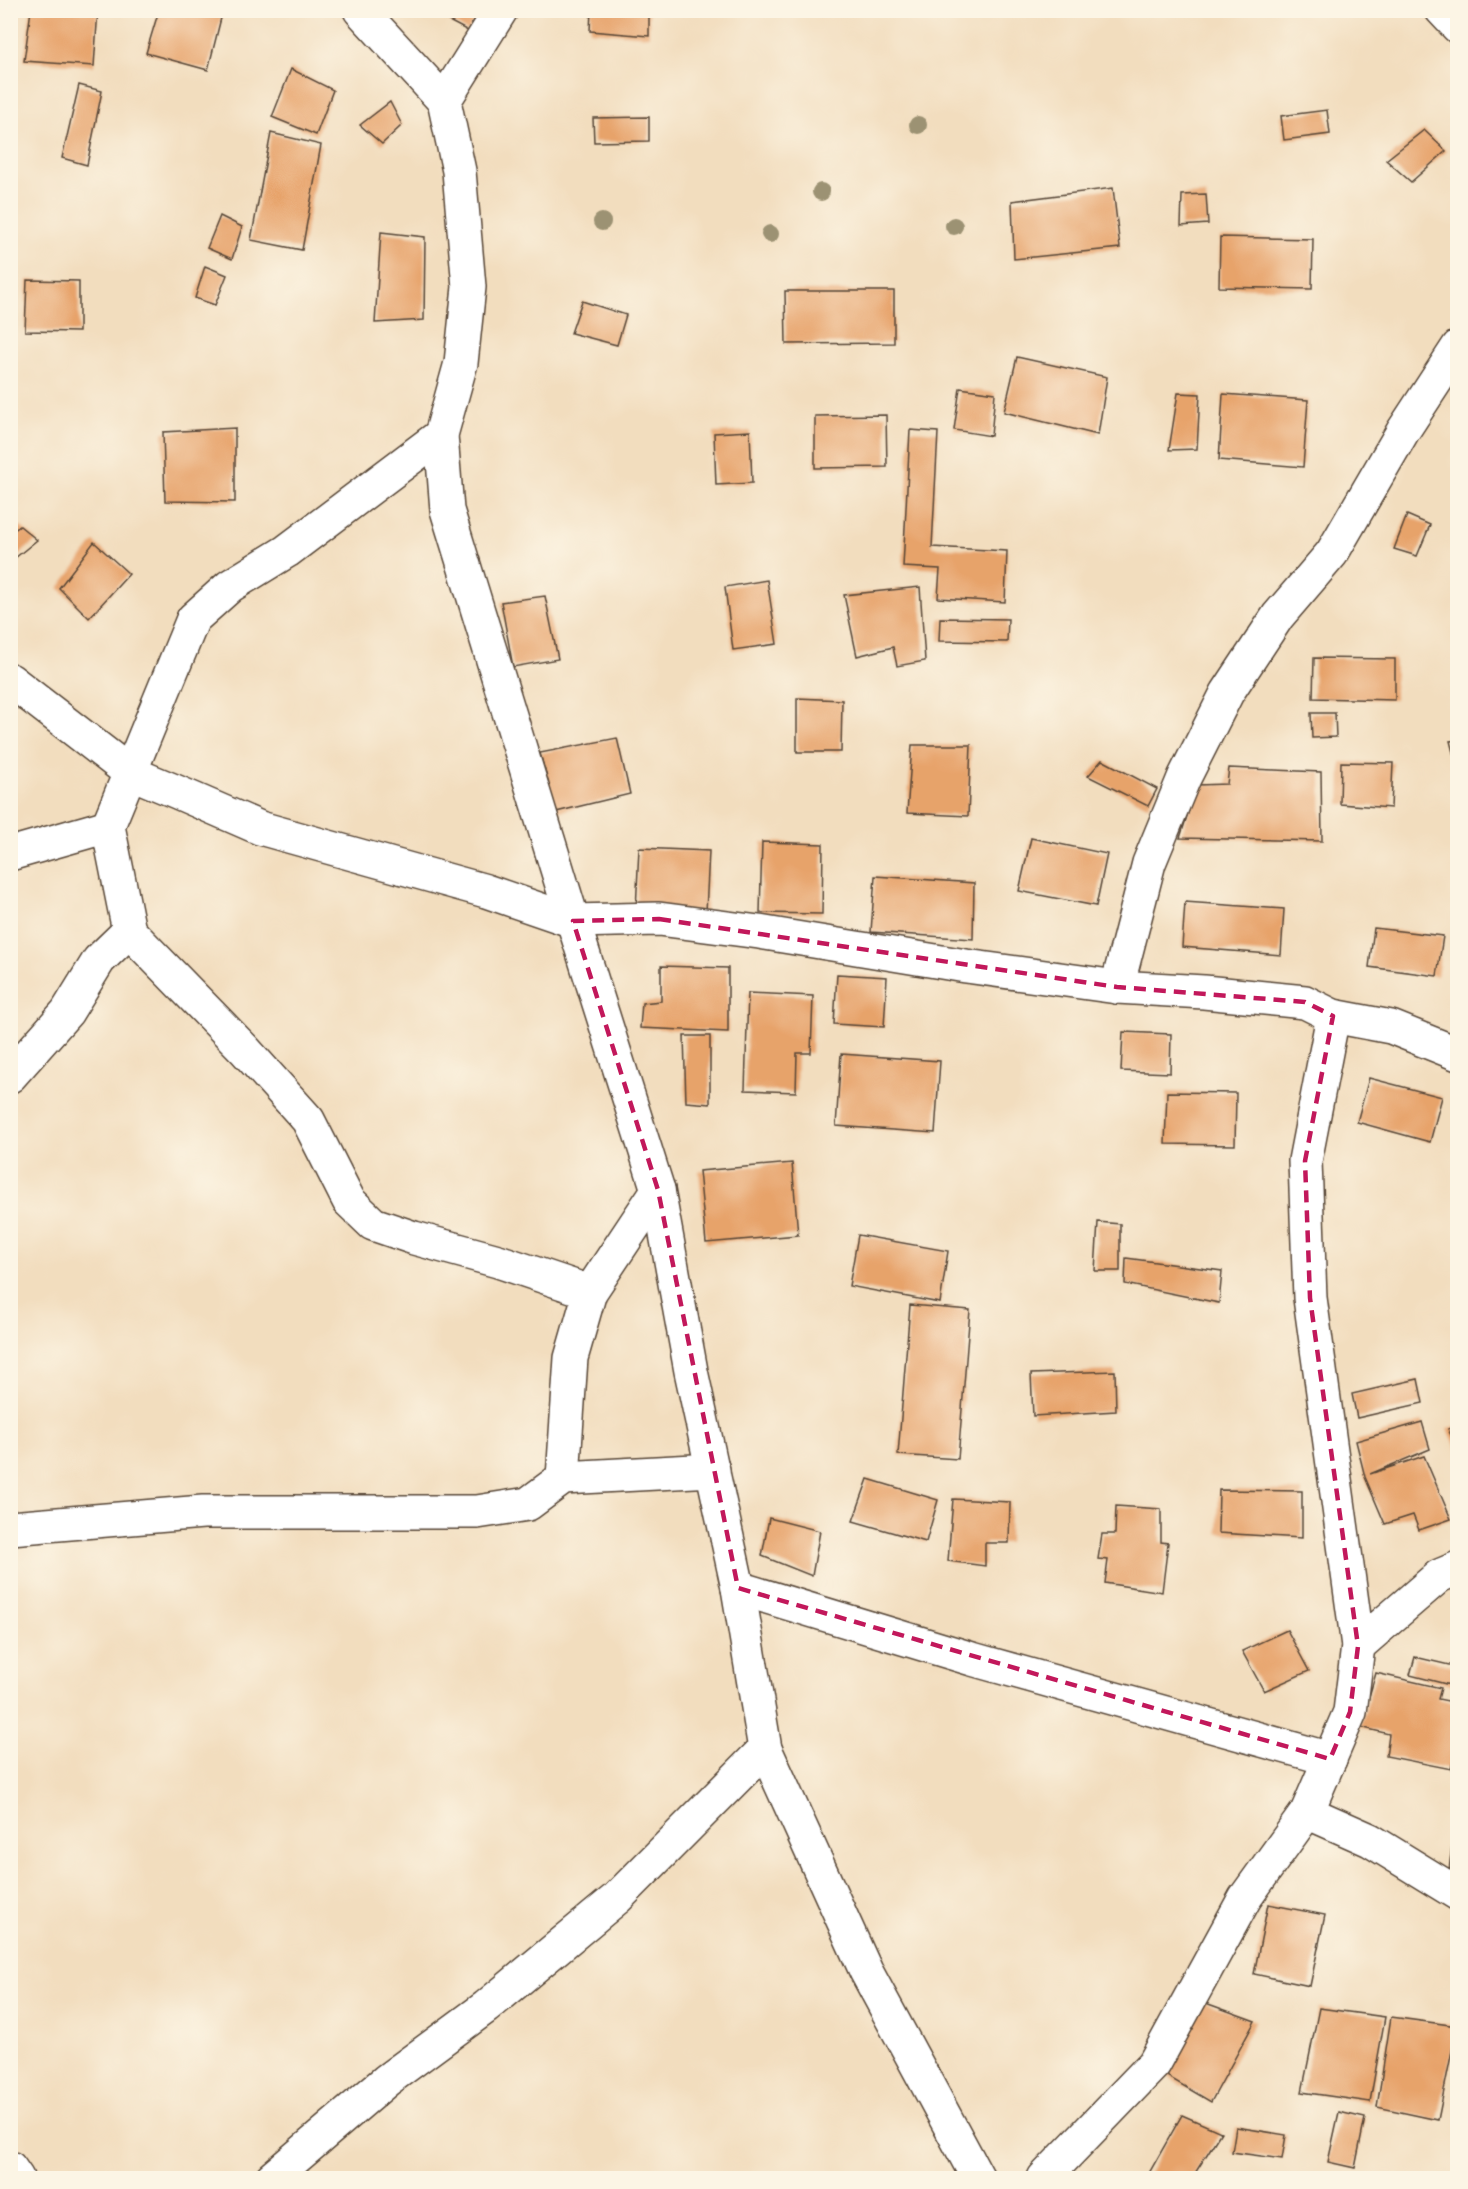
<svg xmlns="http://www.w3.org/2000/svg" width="1468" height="2189" viewBox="0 0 1468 2189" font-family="'Comic Neue',sans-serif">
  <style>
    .building { fill: #e7a36a }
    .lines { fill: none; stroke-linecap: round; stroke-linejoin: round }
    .street-casing { stroke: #564536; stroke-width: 36 }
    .street { stroke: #fff; stroke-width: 33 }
    .tree { fill: #9c9273 }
    .marked { fill: none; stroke: #c2185b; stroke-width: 4.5; stroke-dasharray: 12 8; stroke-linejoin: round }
  </style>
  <rect width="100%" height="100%" fill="#fcf5e5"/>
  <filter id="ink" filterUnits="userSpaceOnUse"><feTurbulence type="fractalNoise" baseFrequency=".0167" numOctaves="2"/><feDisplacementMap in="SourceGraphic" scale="12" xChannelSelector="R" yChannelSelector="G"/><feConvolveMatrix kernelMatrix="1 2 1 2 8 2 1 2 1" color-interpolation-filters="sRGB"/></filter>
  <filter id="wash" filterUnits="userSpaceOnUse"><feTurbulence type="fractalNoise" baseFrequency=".008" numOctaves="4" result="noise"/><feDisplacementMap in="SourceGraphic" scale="24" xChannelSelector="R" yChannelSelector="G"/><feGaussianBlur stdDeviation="1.35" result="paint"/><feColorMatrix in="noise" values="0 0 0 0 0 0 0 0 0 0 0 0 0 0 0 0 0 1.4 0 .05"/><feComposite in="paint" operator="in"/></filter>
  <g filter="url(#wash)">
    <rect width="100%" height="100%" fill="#f2ddbe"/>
    <g id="blocks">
      <g class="building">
        <polygon points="31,10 98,10 94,66 24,61"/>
        <polygon points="159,10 223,10 208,70 146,53"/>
        <polygon points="428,10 480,10 468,31"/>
        <polygon points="591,10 649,10 649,36 590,31"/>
        <polygon points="291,69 333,90 316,135 272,117"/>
        <polygon points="79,85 102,91 87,165 62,158"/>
        <polygon points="390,102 402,125 382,144 360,125"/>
        <polygon points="1327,110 1330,134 1284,140 1281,116"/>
        <polygon points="649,117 649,141 594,142 593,118"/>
        <polygon points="1424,130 1446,151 1411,182 1386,160"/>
        <polygon points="271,133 321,145 302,250 251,240"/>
        <polygon points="1113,188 1120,248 1014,259 1012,201"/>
        <polygon points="1206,194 1208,224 1181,226 1182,195"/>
        <polygon points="220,216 242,227 232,259 207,248"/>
        <polygon points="381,232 425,237 424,320 375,323"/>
        <polygon points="1220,237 1313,239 1312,289 1219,287"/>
        <polygon points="205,266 227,275 215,305 195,298"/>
        <polygon points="27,280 79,281 79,332 25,331"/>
        <polygon points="785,291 894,291 894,343 786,344"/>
        <polygon points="582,301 626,315 617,345 571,333"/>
        <polygon points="1017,357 1107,377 1098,435 1004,412"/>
        <polygon points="960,388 995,393 991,436 954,430"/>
        <polygon points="1178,393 1200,394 1197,449 1169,450"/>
        <polygon points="1223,394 1308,400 1303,467 1219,460"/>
        <polygon points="886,415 887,467 815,468 815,416"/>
        <polygon points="235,428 235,502 165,501 163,432"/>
        <polygon points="910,430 938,432 932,547 1007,551 1005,602 938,598 940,569 903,567"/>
        <polygon points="750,431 752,483 716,485 714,433"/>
        <polygon points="1407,515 1430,525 1417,556 1394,549"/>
        <polygon points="20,526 37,540 15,558 10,552 10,533"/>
        <polygon points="94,542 129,574 89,618 59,588"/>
        <polygon points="767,580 777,644 733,650 725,587"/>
        <polygon points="920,587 925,661 897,666 893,647 857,656 844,595"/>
        <polygon points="545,596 558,659 513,667 501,602"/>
        <polygon points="940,618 1008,619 1007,642 939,641"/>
        <polygon points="1314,658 1395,659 1395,700 1313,698"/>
        <polygon points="797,698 842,700 841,752 797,752"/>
        <polygon points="1311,713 1335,713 1336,737 1312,738"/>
        <polygon points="617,738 630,794 556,812 540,753"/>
        <polygon points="1458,740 1458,768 1457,768 1450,741"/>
        <polygon points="912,745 971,745 968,816 907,813"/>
        <polygon points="1102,760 1157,789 1148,806 1088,776"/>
        <polygon points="1341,762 1393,763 1391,808 1340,804"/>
        <polygon points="1229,768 1321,772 1322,841 1180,838 1197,785 1227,784"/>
        <polygon points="1031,838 1107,854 1096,906 1019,891"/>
        <polygon points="762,842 823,844 822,914 760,913"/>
        <polygon points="639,848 709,851 706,912 636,910"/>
        <polygon points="875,876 974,883 973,939 871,932"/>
        <polygon points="1185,902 1284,909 1281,955 1182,947"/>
        <polygon points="1374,928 1443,936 1437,976 1369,967"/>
        <polygon points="661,966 728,968 728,1032 640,1028 642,1003 661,1001"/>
        <polygon points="837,974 887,977 884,1027 834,1024"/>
        <polygon points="748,993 813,996 811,1053 797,1053 796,1092 745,1090"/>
        <polygon points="1123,1032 1171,1034 1170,1073 1121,1071"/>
        <polygon points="684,1036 710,1036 710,1104 686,1102"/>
        <polygon points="841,1054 940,1061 935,1133 836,1126"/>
        <polygon points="1369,1078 1442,1097 1430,1142 1357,1122"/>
        <polygon points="1167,1092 1236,1093 1235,1145 1165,1144"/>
        <polygon points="792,1163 798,1235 706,1243 699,1171"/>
        <polygon points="1098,1222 1120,1224 1120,1271 1095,1271"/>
        <polygon points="858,1235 948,1251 940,1303 849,1286"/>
        <polygon points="1126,1258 1222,1271 1219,1303 1125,1284"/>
        <polygon points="910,1305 970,1310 958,1459 898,1455"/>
        <polygon points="1115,1371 1116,1411 1033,1416 1031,1374"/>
        <polygon points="1418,1379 1423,1403 1357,1418 1352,1394"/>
        <polygon points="1422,1422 1430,1449 1370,1474 1424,1456 1451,1519 1419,1530 1413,1515 1385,1524 1365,1477 1356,1441"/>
        <polygon points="1458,1426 1458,1450 1448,1429"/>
        <polygon points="868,1479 938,1500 926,1542 853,1521"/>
        <polygon points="1219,1490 1302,1491 1302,1538 1218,1533"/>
        <polygon points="953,1499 1010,1502 1009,1543 985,1543 985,1566 948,1561"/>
        <polygon points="1116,1506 1161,1509 1161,1542 1168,1543 1162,1592 1105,1583 1108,1560 1098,1559 1102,1534 1115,1534"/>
        <polygon points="769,1518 820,1531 812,1576 762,1556"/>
        <polygon points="1287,1630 1309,1671 1264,1691 1242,1651"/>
        <polygon points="1457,1642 1458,1643 1458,1657 1453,1656"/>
        <polygon points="1415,1657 1458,1667 1458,1687 1410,1675"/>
        <polygon points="1376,1673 1441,1688 1438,1699 1458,1703 1458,1742 1451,1769 1386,1756 1389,1734 1360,1727"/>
        <polygon points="1456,1811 1458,1811 1458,1881 1448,1879"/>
        <polygon points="1268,1904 1325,1915 1310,1986 1254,1974"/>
        <polygon points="1203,2002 1255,2021 1211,2102 1165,2075"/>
        <polygon points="1319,2008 1385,2017 1370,2102 1302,2092"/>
        <polygon points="1391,2017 1457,2026 1438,2120 1377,2107"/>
        <polygon points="1339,2112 1365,2118 1355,2168 1328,2162"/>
        <polygon points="1182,2115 1221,2132 1192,2178 1155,2178 1148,2175"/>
        <polygon points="1236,2127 1286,2135 1282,2159 1232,2152"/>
      </g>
    </g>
  </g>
  <g filter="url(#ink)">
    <use href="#blocks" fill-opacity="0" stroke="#564536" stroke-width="1.5"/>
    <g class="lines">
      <g class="street-casing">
        <g id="street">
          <polyline points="360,10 444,101 459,171 469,287 461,363 441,435 447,510 573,921 658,1190 691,1371 738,1588 765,1749 866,1971 978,2178"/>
          <polyline points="1442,10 1458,27"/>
          <polyline points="444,101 501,10"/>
          <polyline points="441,435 287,551 230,586 193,619 108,826 129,931 245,1050 308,1120 349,1201 373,1224 414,1238 498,1261 590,1292"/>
          <polyline points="10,680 129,772 177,792 260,828 486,891 573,921 659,919 759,932 966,966 1117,987 1204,992 1305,1002 1333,1016 1391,1027 1458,1054"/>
          <polyline points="10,854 108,826"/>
          <polyline points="1117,987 1149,863 1184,778 1227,693 1278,616 1332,553 1403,431 1458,347"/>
          <polyline points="10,1076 67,1012 99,960 129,931"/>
          <polyline points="563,1478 571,1358 590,1292 658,1190"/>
          <polyline points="10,1528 203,1512 477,1512 528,1504 563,1478 713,1470"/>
          <polyline points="738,1588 972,1659 1330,1759"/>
          <polyline points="1358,1646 1439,1576 1458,1568"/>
          <polyline points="1307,1812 1370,1840 1458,1894"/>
          <polyline points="10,2168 17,2178"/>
          <polyline points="272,2178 387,2080 486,2007 617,1898 765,1749"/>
          <polyline points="1044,2178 1154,2064 1245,1898 1307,1812 1350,1712 1358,1646 1310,1298 1305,1161 1333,1016"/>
        </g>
      </g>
      <use href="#street" class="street"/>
    </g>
    <g class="tree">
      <circle cx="918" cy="125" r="9"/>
      <circle cx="821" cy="192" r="9"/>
      <circle cx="602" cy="222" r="9"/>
      <circle cx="954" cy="226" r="9"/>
      <circle cx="770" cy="234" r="9"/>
    </g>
  </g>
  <path class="marked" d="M659,919L1117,987L1305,1002L1333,1016L1305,1161L1310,1298L1358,1646L1350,1712L1330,1759L738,1588L658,1190L573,921Z"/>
  <rect width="1468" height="2189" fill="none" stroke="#fcf5e5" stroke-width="36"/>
</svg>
